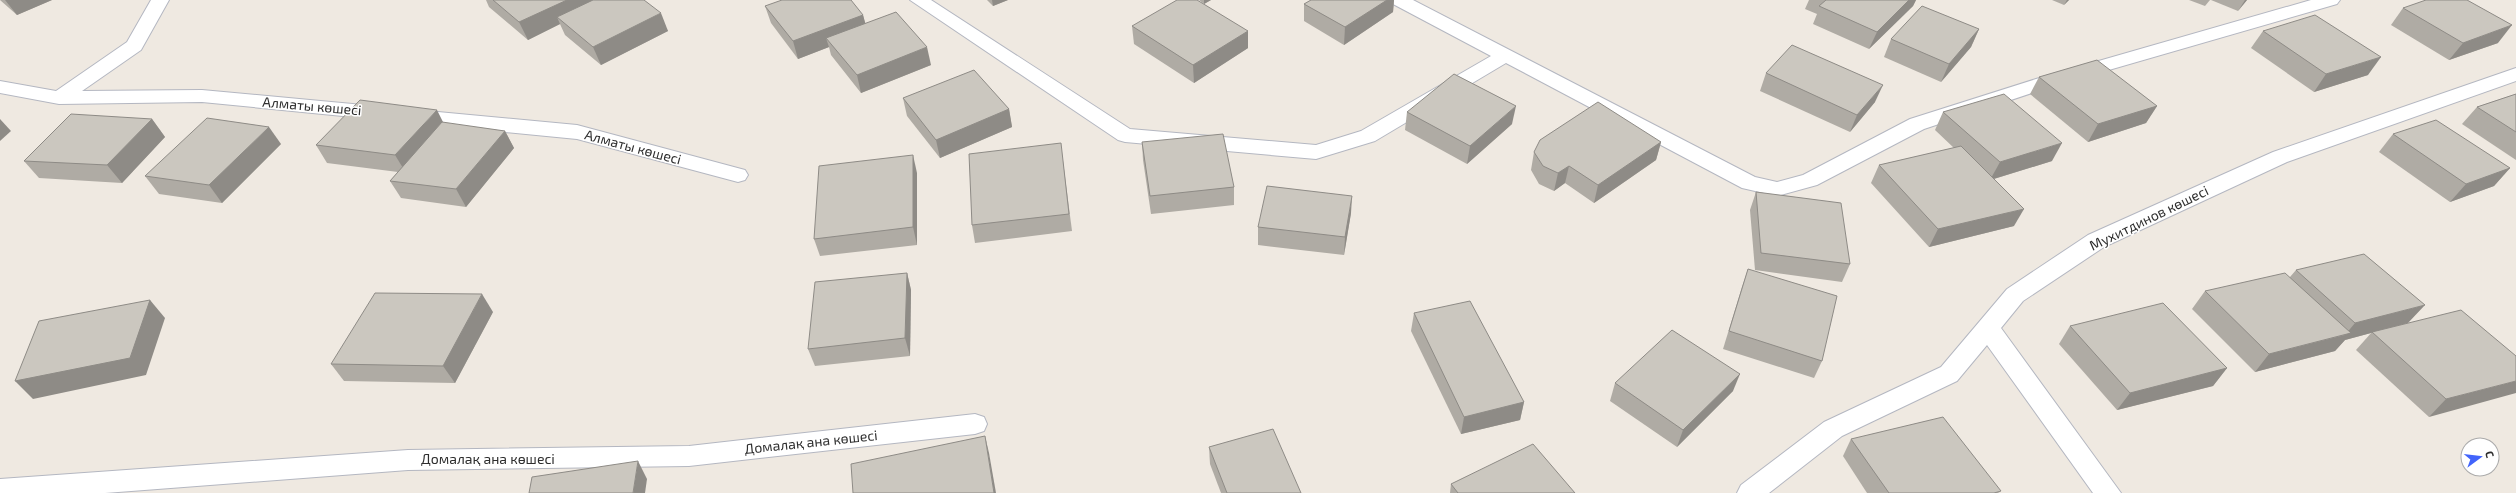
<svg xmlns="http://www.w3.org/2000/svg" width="2516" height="493" viewBox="0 0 2516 493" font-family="'Exo 2',sans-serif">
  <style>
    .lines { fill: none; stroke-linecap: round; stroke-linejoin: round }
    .minor-casing { stroke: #b4b7c1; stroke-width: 2 }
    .minor { fill: #fff; fill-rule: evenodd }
    .wall { fill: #afaba4 }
    .shaded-wall { fill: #8e8b86 }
    .building { fill: #cbc7bf; stroke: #8e8b86 }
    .labels { text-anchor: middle; stroke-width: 3; stroke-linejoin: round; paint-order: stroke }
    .street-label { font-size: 14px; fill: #2e2e2e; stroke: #fff }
  </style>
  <rect width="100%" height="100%" fill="#efe9e1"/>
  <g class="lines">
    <g class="minor-casing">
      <g id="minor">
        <polygon points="151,0 169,0 141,50 82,91 202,90 577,125 745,170 748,175 745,180 738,182 577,139 202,102 59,104 0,93 0,81 56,91 127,42"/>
        <polygon points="910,0 931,0 1130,129 1316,145 1361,131 1491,56 1393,4 1390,0 1413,0 1755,177 1777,182 1803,175 1910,119 2036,79 2311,0 2340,0 2337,4 2050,87 1924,129 1817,185 1777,196 1742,188 1506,63 1375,141 1316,159 1125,142 1118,140"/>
        <polygon points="2516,68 2516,81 2287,162 2104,247 2023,301 2001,328 2121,493 2093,493 1987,345 1957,381 1842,436 1769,493 1737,493 1741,485 1824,422 1941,367 2007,289 2088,235 2273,152"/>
        <polygon points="975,414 984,417 987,424 984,431 975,434 689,466 408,470 105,493 0,493 0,479 408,450 689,446"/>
      </g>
    </g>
    <use href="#minor" class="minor"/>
  </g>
  <g class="wall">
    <polygon points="0,0 52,0 17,15"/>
    <polygon points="486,0 644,0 668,31 601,65 565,35 560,24 528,40 489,7"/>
    <polygon points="987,0 1008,0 993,6"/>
    <polygon points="1199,0 1211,0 1204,4"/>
    <polygon points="1311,0 1394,0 1393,12 1344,45 1304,21 1304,4"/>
    <polygon points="1809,0 1916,0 1913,6 1869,49 1813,24 1817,14 1805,9"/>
    <polygon points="2052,0 2069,0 2064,5"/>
    <polygon points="2189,0 2210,0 2205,6"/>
    <polygon points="2211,0 2247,0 2238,11"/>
    <polygon points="765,6 863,15 865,23 931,65 861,93 831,55 829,47 798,59 771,23"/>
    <polygon points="2403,8 2498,43 2449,60 2391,25"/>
    <polygon points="1132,26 1248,31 1248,48 1194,83 1134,44"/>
    <polygon points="1979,29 1971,47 1941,82 1884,57 1891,39"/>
    <polygon points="2263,31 2368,75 2314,92 2251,48"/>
    <polygon points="1766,73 1875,102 1850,132 1760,91"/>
    <polygon points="2039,77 2157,106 2146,123 2088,142 2030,94"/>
    <polygon points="2516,94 2516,160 2462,124 2477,107"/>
    <polygon points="903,98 1009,109 1012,127 940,158 907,116"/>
    <polygon points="1407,112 1512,124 1467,164 1405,130"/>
    <polygon points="1943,112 2052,161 1994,179 2014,226 1929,247 1871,183 1879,165 1954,148 1935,130"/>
    <polygon points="152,119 165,137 122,183 39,178 24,161"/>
    <polygon points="443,123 505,131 514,148 466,207 401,198 390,181 398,172 327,163 316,145"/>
    <polygon points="2393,134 2510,168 2494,186 2450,202 2379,152"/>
    <polygon points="1142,142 1234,187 1234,205 1151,214 1143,160"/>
    <polygon points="1661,142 1656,160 1594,203 1565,183 1554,191 1539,184 1531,170 1534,152"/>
    <polygon points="281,144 222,203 159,194 145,176"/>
    <polygon points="1063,161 1072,231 975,243 972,225"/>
    <polygon points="917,173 917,245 820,256 814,239"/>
    <polygon points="1756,192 1850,264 1842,282 1755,270 1750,210"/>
    <polygon points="1351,213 1344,255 1258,245 1258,227"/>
    <polygon points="1748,269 1822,361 1814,378 1723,349 1742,287"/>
    <polygon points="2296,270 2408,323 2345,340 2335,351 2255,372 2192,309 2205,291 2290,277"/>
    <polygon points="907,273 911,290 910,356 815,366 808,349"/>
    <polygon points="493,312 455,383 344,381 331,364"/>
    <polygon points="1414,313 1524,402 1520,420 1461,434 1411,331"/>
    <polygon points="2070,326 2227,368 2213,386 2117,410 2059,344"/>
    <polygon points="2372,332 2516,356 2429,417 2356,350"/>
    <polygon points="1615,383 1733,391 1677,447 1610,401"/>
    <polygon points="1851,439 2000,493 1867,493 1843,456"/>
    <polygon points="1209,447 1301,493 1221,493 1210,464"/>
    <polygon points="1451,484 1575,493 1450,493"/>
  </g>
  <g class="shaded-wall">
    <polygon points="5,0 52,0 17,15"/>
    <polygon points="567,0 596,0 557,17 560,24 528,40 519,22"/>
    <polygon points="992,0 1008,0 993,6"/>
    <polygon points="1204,0 1211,0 1204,4"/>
    <polygon points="1387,0 1394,0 1393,12 1344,45 1345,27"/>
    <polygon points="1909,0 1916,0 1913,6 1869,49 1877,32"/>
    <polygon points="2067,0 2069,0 2064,5"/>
    <polygon points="2245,0 2247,0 2238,11"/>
    <polygon points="661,13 668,31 601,65 593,47"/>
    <polygon points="863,15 868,33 826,38 829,47 798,59 793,41"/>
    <polygon points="2512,25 2498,43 2449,60 2463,43"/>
    <polygon points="1979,29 1971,47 1941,82 1949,64"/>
    <polygon points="1248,31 1248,48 1194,83 1193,65"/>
    <polygon points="927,47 931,65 861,93 857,75"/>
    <polygon points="2381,57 2368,75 2314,92 2326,74"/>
    <polygon points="1883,85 1875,102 1850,132 1857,115"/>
    <polygon points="1516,106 1512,124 1467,164 1470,146"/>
    <polygon points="2157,106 2146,123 2088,142 2098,124"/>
    <polygon points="1009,109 1012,127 940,158 936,140"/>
    <polygon points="437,110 446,128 406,173 395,155"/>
    <polygon points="0,119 11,131 0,141"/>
    <polygon points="152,119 165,137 122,183 107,165"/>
    <polygon points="269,127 281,144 222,203 209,185"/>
    <polygon points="505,131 514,148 466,207 456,189"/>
    <polygon points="1661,142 1656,160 1594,203 1598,185"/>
    <polygon points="2062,143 2052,161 1990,180 2000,162"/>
    <polygon points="913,155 917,173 917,245 913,227"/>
    <polygon points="1569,166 1565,183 1554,191 1558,173"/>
    <polygon points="2510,168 2494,186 2450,202 2466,184"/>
    <polygon points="1352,196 1351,213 1344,255 1345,237"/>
    <polygon points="2024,209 2014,226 1929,247 1938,229"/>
    <polygon points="907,273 911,290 910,356 905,338"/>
    <polygon points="482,294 493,312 455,383 443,366"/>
    <polygon points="150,300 165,318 146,375 33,399 15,381"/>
    <polygon points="2425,305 2408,323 2345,340 2335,351 2255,372 2269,354 2345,335 2355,323"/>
    <polygon points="2227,368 2213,386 2117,410 2130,393"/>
    <polygon points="1740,374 1733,391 1677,447 1683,430"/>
    <polygon points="2516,381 2516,393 2429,417 2446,399"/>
    <polygon points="1524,402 1520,420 1461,434 1464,417"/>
    <polygon points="985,436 989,453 996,493 994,493"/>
    <polygon points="638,461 647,479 645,493 633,493"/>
  </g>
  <g class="building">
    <polygon points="493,0 567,0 519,22"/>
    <polygon points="593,0 644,0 661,13 593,47 557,17"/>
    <polygon points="782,0 851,0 863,15 793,41 765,6"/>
    <polygon points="1177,0 1197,0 1248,31 1193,65 1132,26"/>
    <polygon points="1311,0 1387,0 1345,27 1304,4"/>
    <polygon points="1826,0 1909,0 1877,32 1819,6"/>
    <polygon points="2426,0 2467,0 2512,25 2463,43 2403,8"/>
    <polygon points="1922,6 1979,29 1949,64 1891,39"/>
    <polygon points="896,12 927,47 857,75 826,38"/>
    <polygon points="2315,15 2381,57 2326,74 2263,31"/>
    <polygon points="1792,45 1883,85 1857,115 1766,73"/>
    <polygon points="2097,60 2157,106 2098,124 2039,77"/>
    <polygon points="974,70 1009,109 936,140 903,98"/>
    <polygon points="1454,74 1516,106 1470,146 1407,112"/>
    <polygon points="2004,94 2062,143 2000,162 1943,112"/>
    <polygon points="2516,94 2516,132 2477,107"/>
    <polygon points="360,100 437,110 395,155 316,145"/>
    <polygon points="1598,102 1661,142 1598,185 1569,166 1558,173 1543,166 1534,152 1540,140"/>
    <polygon points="71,114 152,119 107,165 24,161"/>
    <polygon points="207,118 269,127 209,185 145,176"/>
    <polygon points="2436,120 2510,168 2466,184 2393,134"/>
    <polygon points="442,122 505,131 456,189 390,181"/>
    <polygon points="1223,134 1234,187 1150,196 1142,142"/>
    <polygon points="1061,143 1069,214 972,225 969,154"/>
    <polygon points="1961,146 2024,209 1938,229 1879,165"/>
    <polygon points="913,155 913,227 814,239 819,166"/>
    <polygon points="1267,186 1352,196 1345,237 1258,227"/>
    <polygon points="1756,192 1841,203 1850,264 1761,253"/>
    <polygon points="2364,254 2425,305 2355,323 2296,270"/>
    <polygon points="1748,269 1837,296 1822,361 1729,331"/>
    <polygon points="907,273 905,338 808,349 815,282"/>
    <polygon points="2285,273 2351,333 2269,354 2205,291"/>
    <polygon points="375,293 482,294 443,366 331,364"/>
    <polygon points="150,300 130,358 15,381 39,321"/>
    <polygon points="1470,301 1524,402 1464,417 1414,313"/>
    <polygon points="2163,303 2227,368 2130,393 2070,326"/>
    <polygon points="2461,310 2516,356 2516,381 2446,399 2372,332"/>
    <polygon points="1672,330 1740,374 1683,430 1615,383"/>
    <polygon points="1943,417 2001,491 1994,493 1889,493 1851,439"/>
    <polygon points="1273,429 1301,493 1227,493 1209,447"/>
    <polygon points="985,436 994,493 853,493 851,464"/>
    <polygon points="1533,444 1575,493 1458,493 1451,484"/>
    <polygon points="638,461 633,493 529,493 532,477"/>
  </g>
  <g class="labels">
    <g class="street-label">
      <text transform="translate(312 106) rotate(5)" y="5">Алматы көшесі</text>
      <text transform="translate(633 147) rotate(15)" y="5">Алматы көшесі</text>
      <text transform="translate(2149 218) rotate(-26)" y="5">Мухитдинов көшесі</text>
      <text transform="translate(811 442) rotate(-6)" y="5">Домалақ ана көшесі</text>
      <text x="488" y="464">Домалақ ана көшесі</text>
    </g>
  </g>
  <g transform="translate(2480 457) rotate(75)"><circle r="19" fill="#ffffff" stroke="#ababab"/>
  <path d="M0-3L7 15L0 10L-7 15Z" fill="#4264fb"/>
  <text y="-6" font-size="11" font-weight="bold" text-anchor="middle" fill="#2e2e2e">С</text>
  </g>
</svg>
